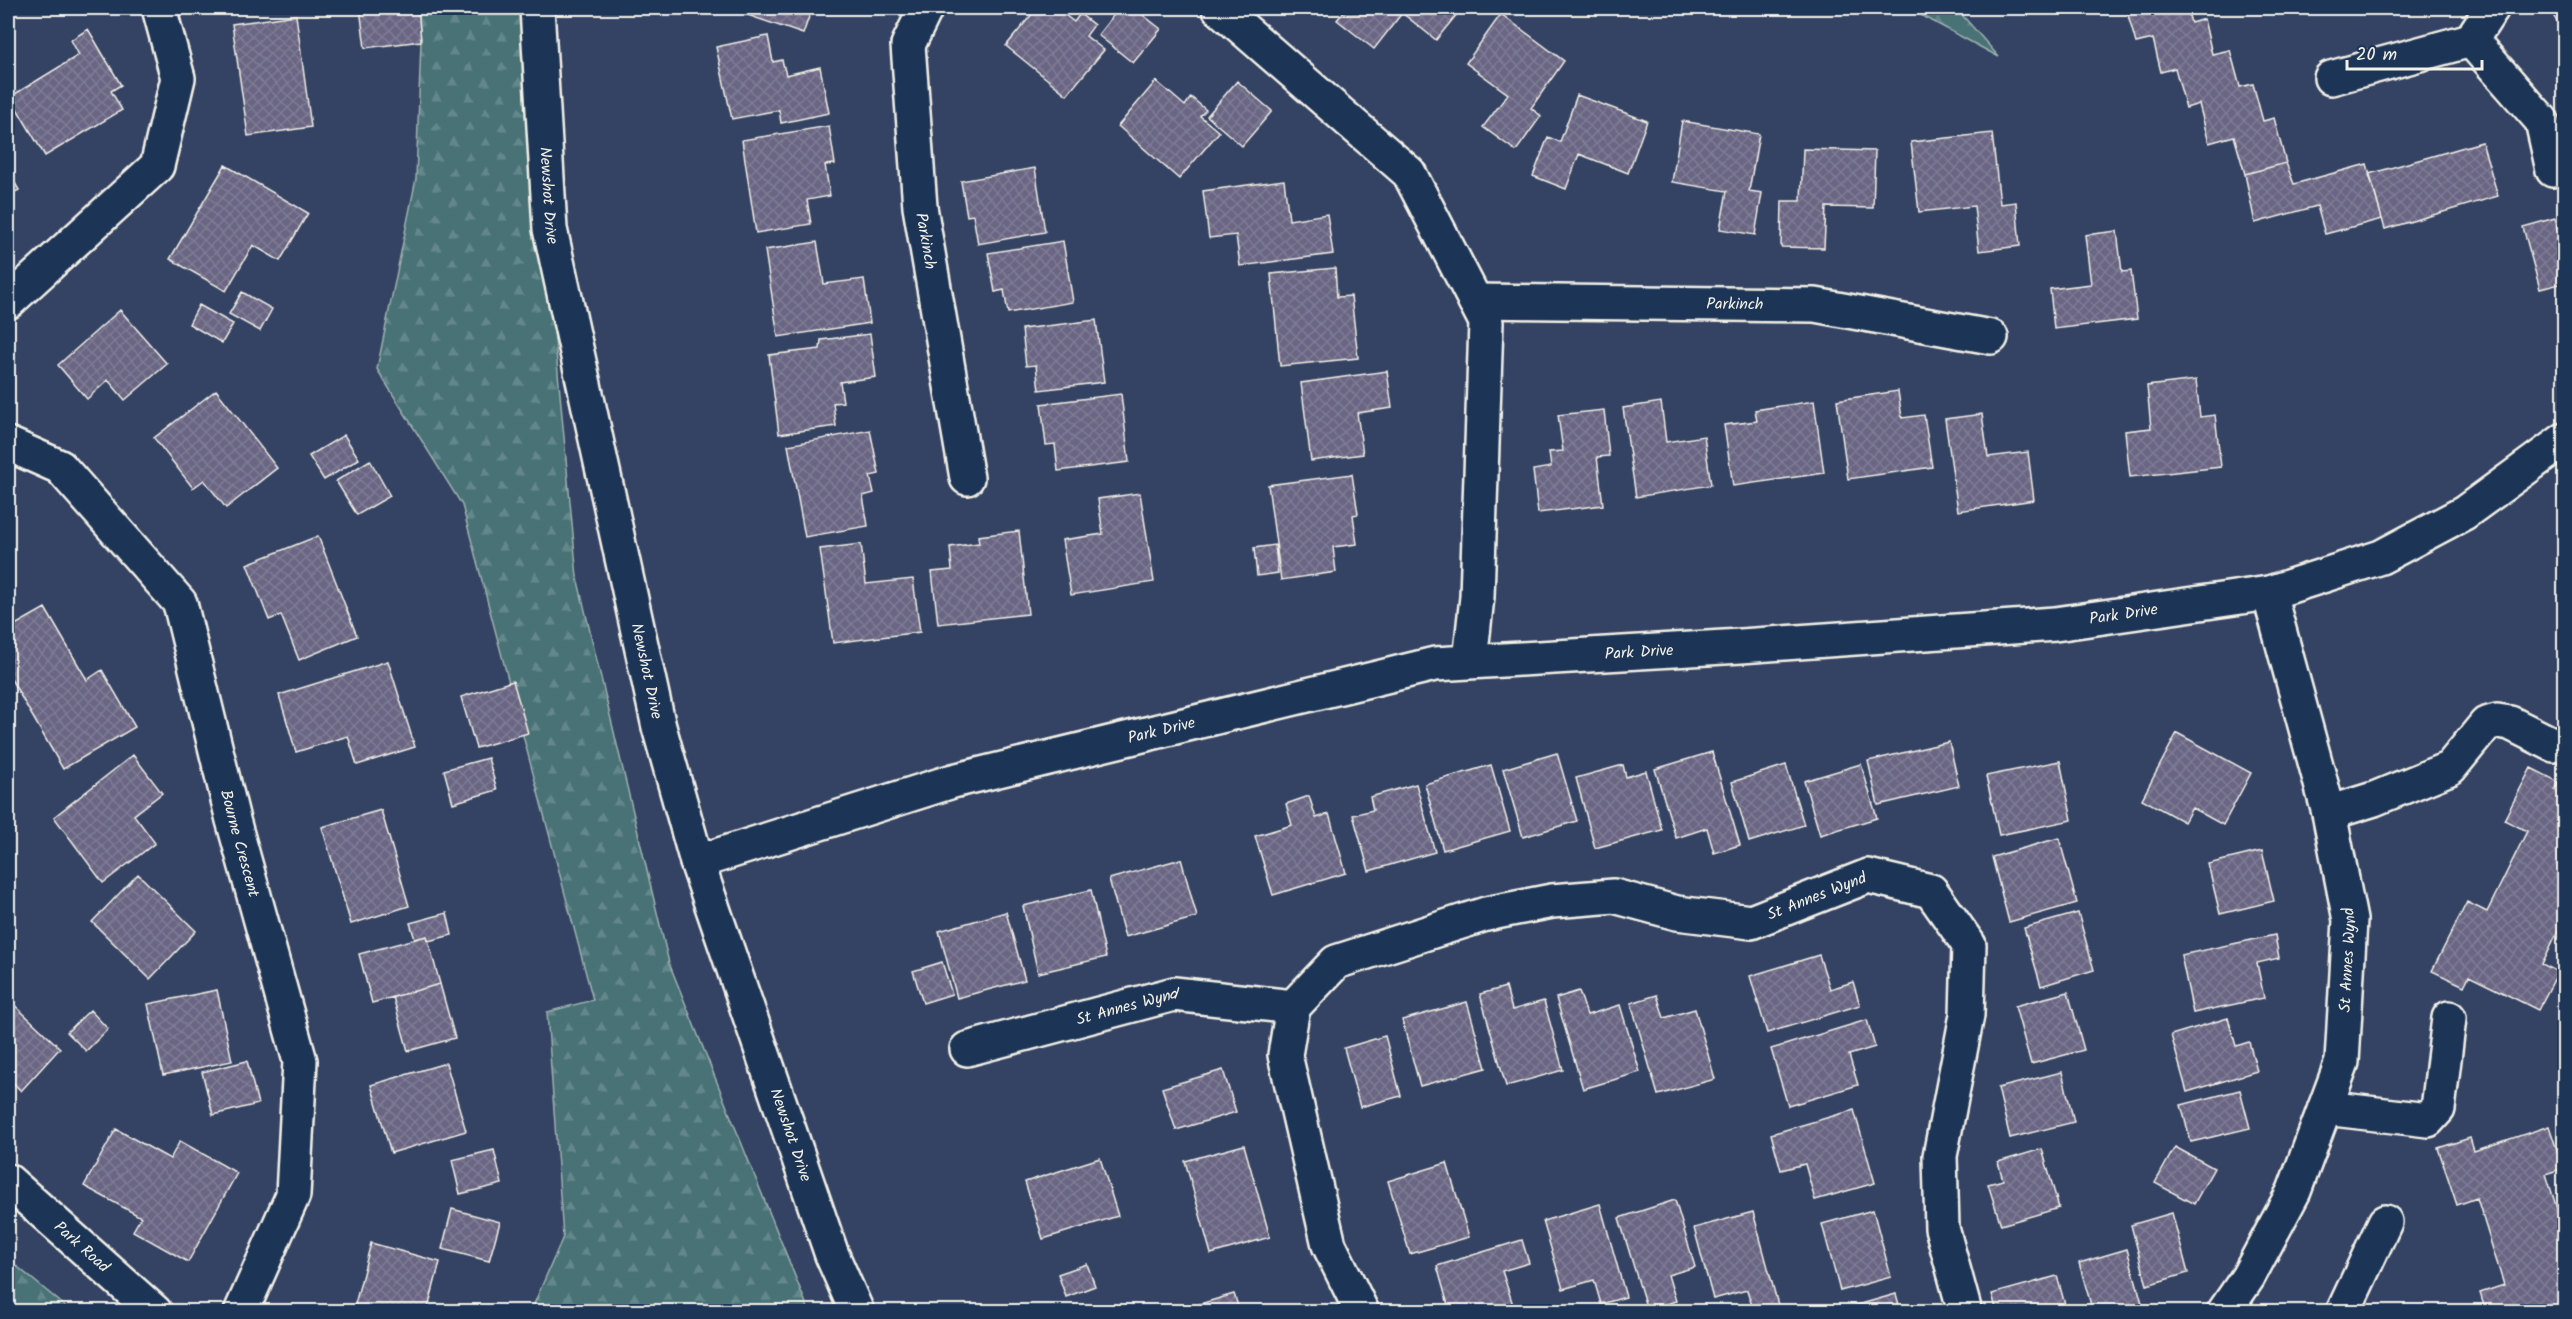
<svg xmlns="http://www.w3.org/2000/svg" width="2572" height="1319" font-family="Kalam,sans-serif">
	<defs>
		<pattern id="forest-firs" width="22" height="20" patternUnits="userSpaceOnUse" patternTransform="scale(1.5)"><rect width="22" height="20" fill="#497276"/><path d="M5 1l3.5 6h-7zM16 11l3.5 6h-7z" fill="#64878a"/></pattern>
		<pattern id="building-cross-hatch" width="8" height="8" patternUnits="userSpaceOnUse" patternTransform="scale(1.5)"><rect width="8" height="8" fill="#696583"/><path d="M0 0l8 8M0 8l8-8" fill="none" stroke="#7f7c95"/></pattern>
	</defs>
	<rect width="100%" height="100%" fill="#344364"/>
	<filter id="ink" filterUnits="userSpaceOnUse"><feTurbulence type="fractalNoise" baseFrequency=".0167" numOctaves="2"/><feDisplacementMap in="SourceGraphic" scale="12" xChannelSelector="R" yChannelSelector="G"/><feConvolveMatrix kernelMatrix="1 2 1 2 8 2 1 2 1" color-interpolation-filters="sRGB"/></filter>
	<g filter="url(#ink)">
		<path fill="url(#forest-firs)" stroke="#9eb2af" stroke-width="1.5" d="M418,8h106l53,569 92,386 140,348h-278l32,-74 -16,-225 46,-12 -131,-495 -85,-136 39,-190 5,-138z
			M1908,8h48l43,49z
			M8,1259l63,52h-63z"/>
		<path fill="url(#building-cross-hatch)" stroke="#f4f1e8" stroke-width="1.5" d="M360,8h58l3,33 -56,7z
			M727,8h85l-9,26z
			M1037,8h19l18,14 6,-8 14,11 -8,11 18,14 -37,45 -61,-49z
			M1119,8h15l27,21 -28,34 -35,-28z
			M1347,8h115l-26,32 -34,-27 -28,36 -37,-29z
			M2126,8h61l4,15 13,-4 8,35 18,-4 10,37 13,-3 10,37 11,-3 12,45 -41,11 -11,-38 -25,7 -10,-39 -13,4 -11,-40 -14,4 -8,-33 -17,4z
			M2549,8h15v26z
			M1501,14l63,47 -33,47 10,8 -25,35 -33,-24 25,-33 -42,-31z
			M296,15l15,112 -63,9 -16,-112z
			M88,29l33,56 -10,6 11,19 -77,46 -35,-59 69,-42 -8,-15z
			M768,36l5,26 9,-2 4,15 34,-8 9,46 -48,10 -2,-13 -47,9 -16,-72z
			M1156,81l29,25 6,-9 15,13 -6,6 19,16 -40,47 -61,-53z
			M1237,81l35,30 -30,35 -35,-30z
			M1577,95l70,26 -19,52 -49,-19 -13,35 -33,-13 15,-39 12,5z
			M1682,121l77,13 -10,57 13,2 -7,42 -35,-6 7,-38 -55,-9z
			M829,126l6,38 -10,1 5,31 -23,4 4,24 -55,9 -14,-93z
			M1992,133l8,71 16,-2 4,44 -41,5 -5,-45 -55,6 -8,-70z
			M2482,142l16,54 -113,33 -16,-55z
			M1803,149l72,2 -2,57 -47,-1 -2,41 -43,-1 1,-46h19z
			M2286,163l8,21 73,-20 15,55 -57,15 -8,-28 -62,17 -10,-49z
			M225,165l83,48 -28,48 -27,-16 -27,46 -56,-32z
			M1035,168l10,64 -67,12 -5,-29 -6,1 -6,-35z
			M8,171l11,19 -11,6z
			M1284,180l5,40 38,-6 6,40 -93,12 -4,-31 -27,3 -6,-47z
			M2555,218l5,21 4,-1v45l-24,6 -17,-62z
			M2117,231l5,41 9,-1 6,48 -83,10 -4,-40 41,-5 -6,-49z
			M1063,241l10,61 -65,11 -4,-23 -9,2 -7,-39z
			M817,242l7,42 40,-5 6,44 -92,14 -13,-87z
			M1335,268l2,29 14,-1 7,62 -78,8 -9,-92z
			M242,292l30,17 -12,22 -31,-17z
			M199,305l34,19 -11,19 -33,-19z
			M120,310l47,54 -42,36 -17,-20 -21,19 -29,-34z
			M1096,320l8,62 -65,8 -3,-25 -10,1 -4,-37z
			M870,334l6,43 -36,5 3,20 -10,1 3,23 -57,8 -10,-79 51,-6 1,-9z
			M1387,371l5,37 -35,5 6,41 -52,7 -10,-78z
			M2196,380l4,37 15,-2 6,52 -91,10 -5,-46 26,-3 -4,-42z
			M216,390l61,78 -51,40 -22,-28 -11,8 -39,-50z
			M1898,391l4,27 22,-3 8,52 -84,12 -11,-79z
			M1121,394l8,68 -71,9 -3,-27 -9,1 -5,-41z
			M1814,401l10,72 -91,13 -9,-61 33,-4 -2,-11z
			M1661,402l5,40 38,-6 7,49 -75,12 -13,-89z
			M1604,410l5,46 -12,1 6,48 -65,8 -5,-43 18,-3 -2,-15 14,-1 -5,-36z
			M1982,414l6,43 40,-5 6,48 -76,11 -13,-92z
			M870,430l9,44 -9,2 4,17 -11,3 5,30 -63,11 -17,-92z
			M344,435l15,24 -35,21 -15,-24z
			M370,460l20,36 -33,19 -21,-34z
			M1352,474l6,40 -5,1 4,29 -24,3 3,25 -55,8 -13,-95z
			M1140,493l14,89 -83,13 -9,-55 41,-6 -5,-35z
			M1019,531l9,83 -90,10 -6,-52 20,-2 -2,-23 29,-4 -1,-7z
			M318,536l39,100 -58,24 -18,-45 -12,5 -22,-56z
			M861,544l5,40 47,-5 7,53 -87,11 -13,-94z
			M1275,545l3,28 -21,3 -3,-28z
			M45,608l42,72 15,-10 33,57 -72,42 -55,-95v-45z
			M388,661l27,86 -58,18 -9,-29 -52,16 -17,-57z
			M513,681l15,52 -52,15 -15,-51z
			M2177,733l74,40 -28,52 -31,-17 -8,14 -42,-23z
			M1949,742l10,44 -81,19 -10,-44z
			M1712,752l28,93 -26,8 -7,-25 -31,10 -21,-69z
			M1557,753l20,68 -54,16 -20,-68z
			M133,755l29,38 -28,22 21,28 -52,40 -49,-66z
			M488,758l9,32 -44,13 -9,-33z
			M2060,761l12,59 -73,15 -13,-59z
			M1861,764l16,54 -57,17 -16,-54z
			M1491,765l19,66 -67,19 -18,-66z
			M1623,765l3,12 20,-6 16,59 -67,18 -19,-70z
			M1786,765l18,60 -55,17 -17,-60z
			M2531,768l28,14 -4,8 9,5v123l-22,46 16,8 -20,38 -69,-34 -5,10 -32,-15 35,-69 20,10 40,-81 -23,-11z
			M1416,784l19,68 -66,19 -16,-56 20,-5 -3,-13z
			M1309,796l7,22 13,-4 17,59 -73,22 -18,-59 37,-11 -6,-21z
			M381,810l28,96 -58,18 -29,-97z
			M2059,838l18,65 -68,19 -17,-65z
			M2262,851l12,50 -54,13 -12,-50z
			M1181,859l16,58 -72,20 -16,-58z
			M138,874l58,57 -46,48 -58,-57z
			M1091,890l15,67 -68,16 -15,-67z
			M1006,912l19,68 -68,18 -18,-67z
			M447,913l5,22 -24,6 -1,-5 -12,3 -5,-16z
			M2078,913l16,57 -53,16 -17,-58z
			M2275,935l4,23 -22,5 7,35 -71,15 -12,-58z
			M427,936l13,48 -68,19 -13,-49z
			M1819,955l11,34 23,-7 7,23 -93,28 -17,-57z
			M942,962l10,32 -29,9 -10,-32z
			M440,984l15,54 -47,13 -15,-54z
			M1506,987l6,23 32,-9 19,69 -57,16 -26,-92z
			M217,990l15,71 -69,14 -15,-71z
			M1579,991l8,24 33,-10 20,67 -57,17 -27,-91z
			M2068,992l16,58 -53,14 -16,-58z
			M1657,995l7,23 31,-9 20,70 -57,16 -27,-92z
			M8,999l52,49 -39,43 -13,-13z
			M1467,1002l19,66 -66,18 -18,-66z
			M90,1010l18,19 -22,22 -19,-19z
			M2228,1018l8,28 13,-4 8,29 -70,21 -16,-57z
			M1867,1020l8,27 -26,8 9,30 -70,21 -17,-57z
			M1385,1036l16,60 -41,11 -16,-59z
			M247,1061l11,43 -45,11 -11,-43z
			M446,1063l20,68 -75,22 -20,-68z
			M1223,1070l13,42 -60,18 -14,-42z
			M2062,1072l12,50 -64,16 -12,-50z
			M2240,1090l10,38 -59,14 -10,-37z
			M1854,1110l21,73 -60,17 -10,-36 -24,6 -10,-36z
			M2549,1126l14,42 -17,6 18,57v81h-78l-6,-19 24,-8 -27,-87 -20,7 -19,-57 32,-10 4,13z
			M116,1129l54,30 10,-18 57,32 -49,89 -55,-31 8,-14 -57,-31z
			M1244,1145l26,92 -59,17 -26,-93z
			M2175,1147l39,21 -20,36 -39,-21z
			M2042,1149l17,59 -58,17 -13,-41 15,-4 -5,-18z
			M494,1150l8,34 -42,10 -8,-34z
			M1100,1158l18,58 -75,23 -18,-57z
			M1447,1163l22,74 -59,17 -22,-73z
			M1675,1200l20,67 -27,8 8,26 -29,9 -28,-92z
			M1600,1204l26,93 -25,7 -7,-24 -31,9 -20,-68z
			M452,1209l48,13 -11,39 -47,-12z
			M1873,1210l18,67 -51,14 -18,-67z
			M1753,1212l25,93 -24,7 -7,-22 -34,9 -19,-71z
			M2172,1213l16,60 -41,12 -16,-60z
			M1522,1240l7,23 -27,8 11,34 -22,7h-41l-13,-46z
			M371,1243l69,19 -13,50h-74z
			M2127,1249l15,54 -29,9h-20l-14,-49z
			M1087,1264l8,22 -29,11 -8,-23z
			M2057,1276l10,36h-70l-5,-18z
			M1234,1294l6,18h-67z
			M1896,1294l5,18h-45l-2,-6z"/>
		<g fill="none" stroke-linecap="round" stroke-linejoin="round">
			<g stroke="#f4f1e8" stroke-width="38">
				<g id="minor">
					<path id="s1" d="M537,8l13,221 109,498 38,135 135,393 25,57"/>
					<path id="s2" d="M926,8l-18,37 12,162 47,271"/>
					<path d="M1219,8l190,165 77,149 -9,275 -7,64"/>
					<path d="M2492,8l-21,32 71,81 11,49"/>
					<path d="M2331,78l140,-38"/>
					<path id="s3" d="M1475,301l340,4 176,32"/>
					<path d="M8,302l149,-136 21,-88 -19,-70"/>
					<path id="s4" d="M8,444l52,23 120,136 53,217 67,241 -7,134 -52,117"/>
					<path d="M2329,813l45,-14 76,-31 36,-44 11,-3 13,2 44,22"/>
					<path id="s5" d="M697,862l256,-81 482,-117 306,-18 314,-22 214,-31 112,-36 83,-44 100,-73"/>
					<path id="s6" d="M967,1049l207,-55 119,13"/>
					<path d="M2325,1108l103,12 10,-11 11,-91"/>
					<path id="s7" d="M8,1181l147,131"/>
					<path id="s8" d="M1362,1312l-33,-67 -44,-190 8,-48 43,-45 150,-48 66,-13 62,-5 63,17 74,9 117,-46 63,15 38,54 -2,70 -27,141 2,72 23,84"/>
					<path id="s9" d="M2224,1312l24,-35 46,-86 48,-129 8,-142 -21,-107 -60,-220"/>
					<path d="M2343,1312l42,-90"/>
				</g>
			</g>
			<use href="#minor" stroke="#1d3557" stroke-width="33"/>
		</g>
	</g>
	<g text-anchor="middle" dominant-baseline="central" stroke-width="4.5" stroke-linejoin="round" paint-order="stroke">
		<g font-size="16" fill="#f4f1e8" stroke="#1d3557">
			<text stroke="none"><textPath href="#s1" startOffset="188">Newshot Drive</textPath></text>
			<text stroke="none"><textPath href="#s2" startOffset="238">Parkinch</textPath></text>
			<text stroke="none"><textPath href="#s3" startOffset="260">Parkinch</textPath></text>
			<text stroke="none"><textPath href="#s5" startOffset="1455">Park Drive</textPath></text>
			<text stroke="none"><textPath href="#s5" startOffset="969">Park Drive</textPath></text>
			<text stroke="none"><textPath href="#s1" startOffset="674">Newshot Drive</textPath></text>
			<text stroke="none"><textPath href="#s5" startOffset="483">Park Drive</textPath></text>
			<text stroke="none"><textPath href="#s4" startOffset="486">Bourne Crescent</textPath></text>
			<text stroke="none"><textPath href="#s8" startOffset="878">St Annes Wynd</textPath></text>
			<text stroke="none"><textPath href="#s9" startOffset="380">St Annes Wynd</textPath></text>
			<text stroke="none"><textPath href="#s6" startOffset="166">St Annes Wynd</textPath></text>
			<text stroke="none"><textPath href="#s1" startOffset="1160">Newshot Drive</textPath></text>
			<text stroke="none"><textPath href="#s7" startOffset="99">Park Road</textPath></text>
		</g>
	</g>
	<rect width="2572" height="1319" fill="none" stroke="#1d3557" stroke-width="30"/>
	<rect x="15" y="15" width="2542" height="1289" fill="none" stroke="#f4f1e8" stroke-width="2" filter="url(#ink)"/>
	<path d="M2347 60v9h135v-9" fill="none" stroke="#f4f1e8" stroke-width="3"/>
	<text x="2356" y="60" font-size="18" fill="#f4f1e8" stroke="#1d3557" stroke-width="4.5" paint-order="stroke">20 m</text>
</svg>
